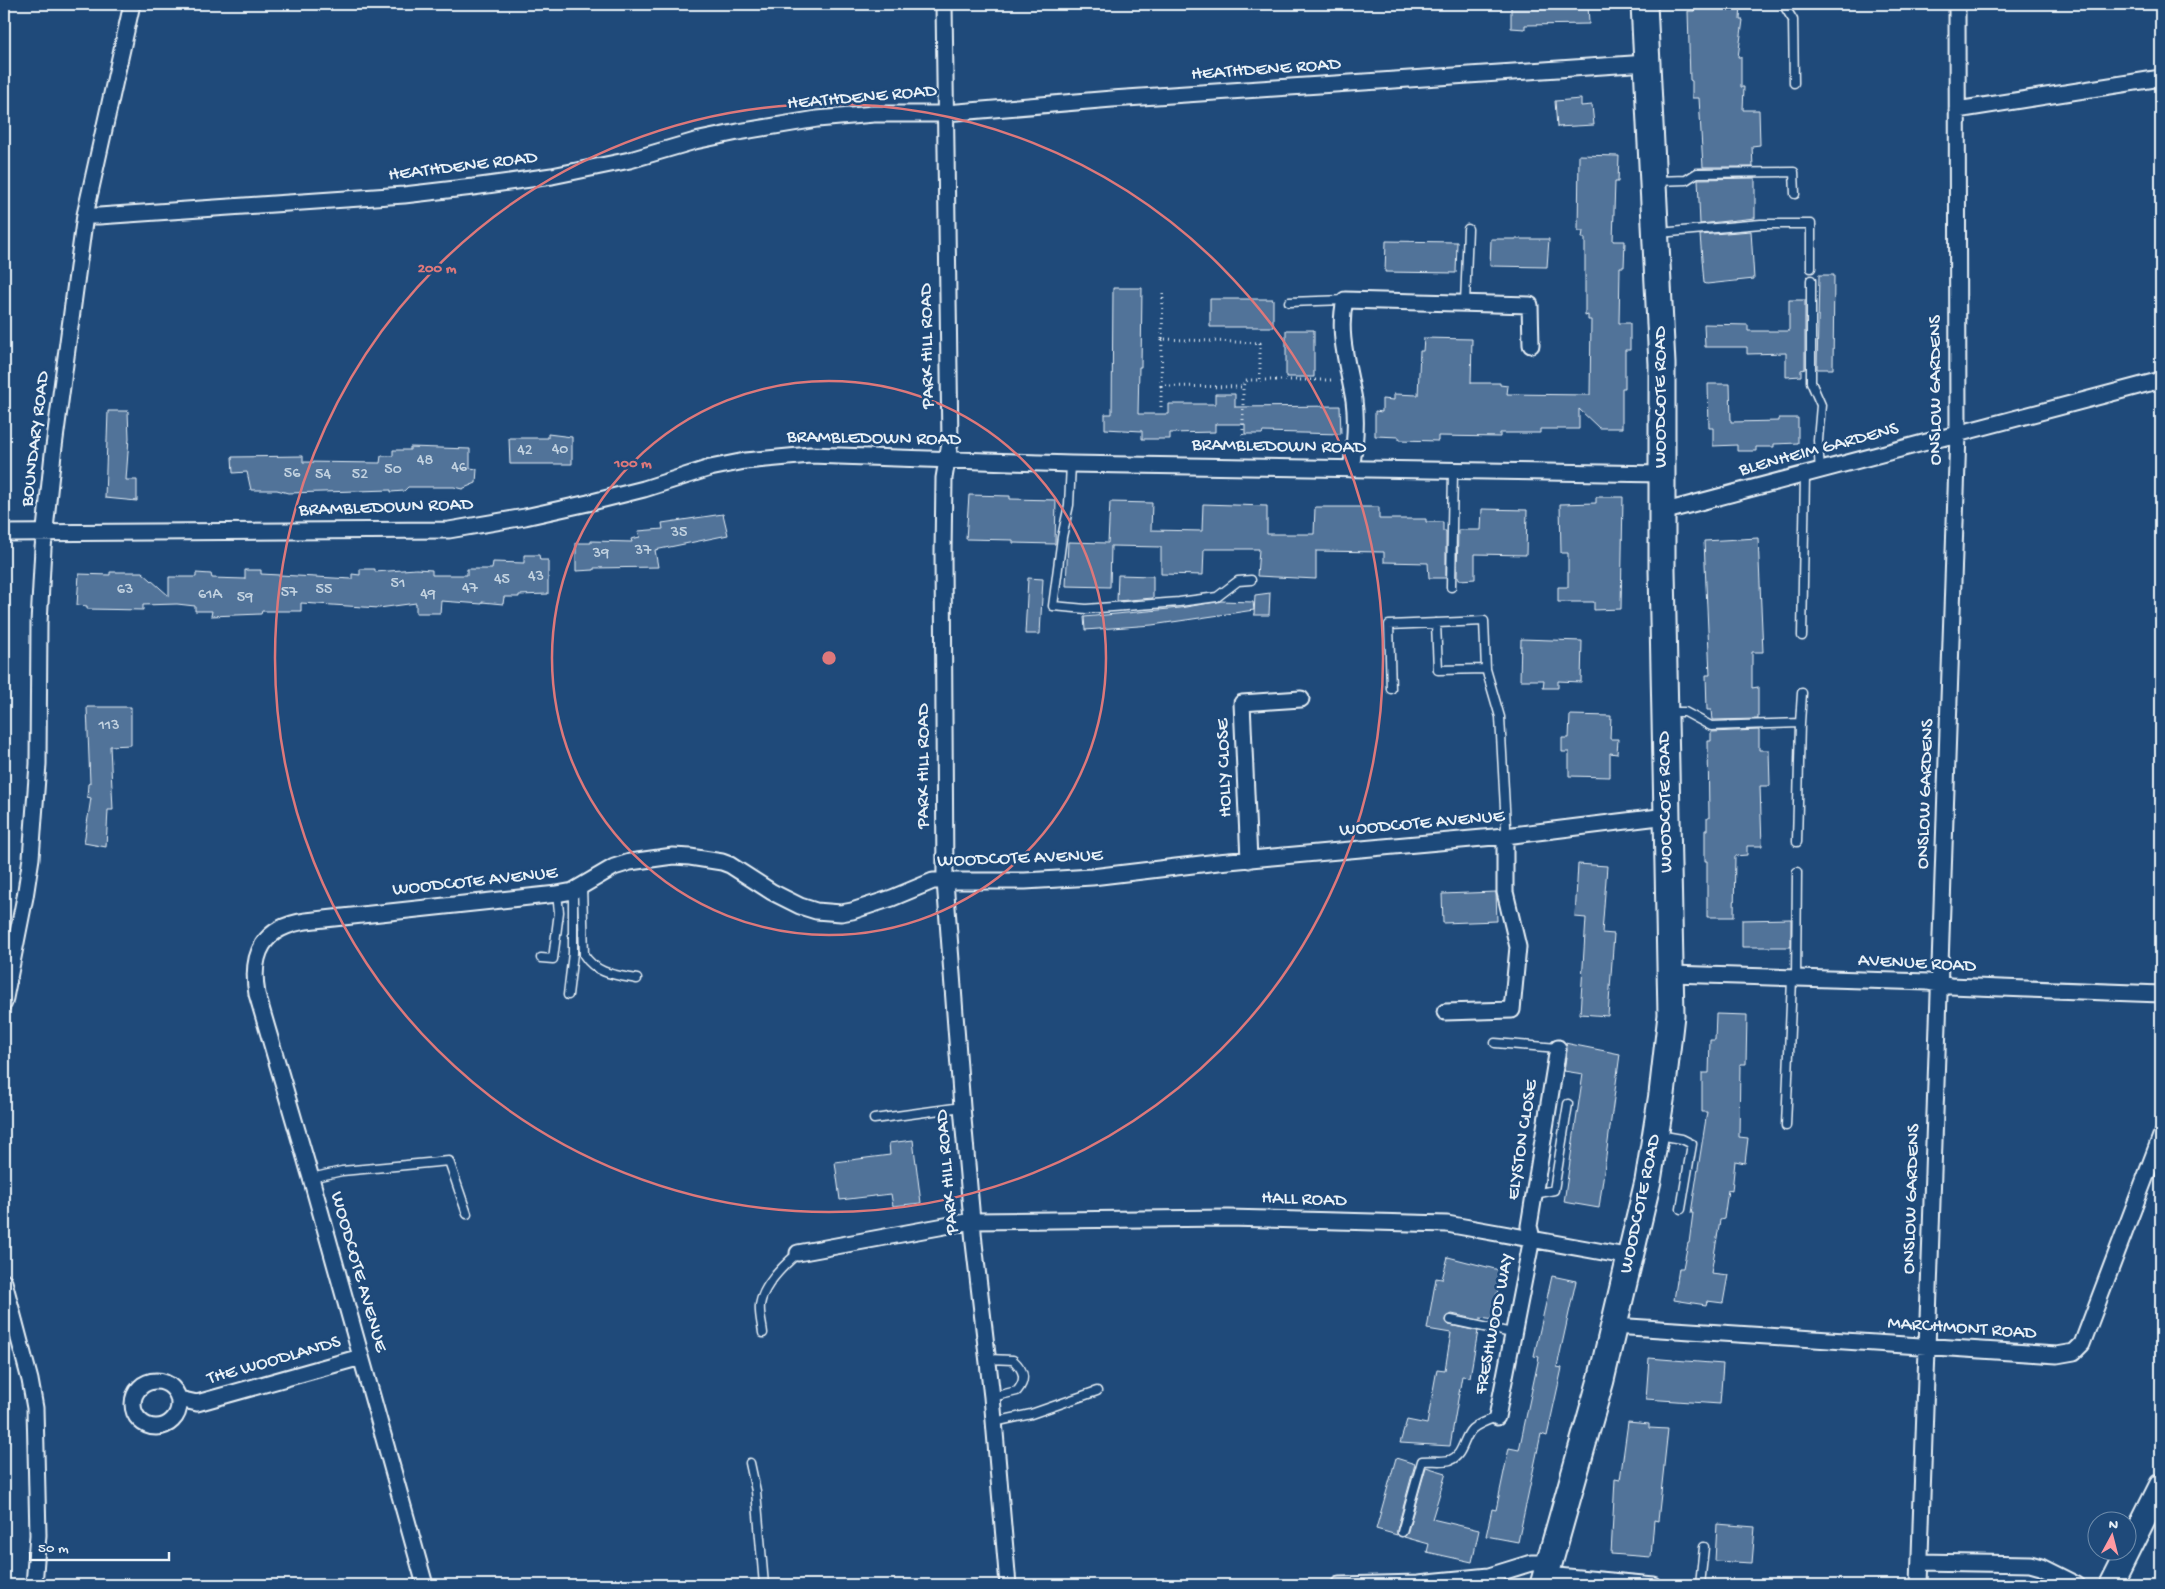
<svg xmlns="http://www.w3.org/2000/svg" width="2165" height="1589" font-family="'Gochi Hand',sans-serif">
	<rect width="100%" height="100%" fill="#1f4a7a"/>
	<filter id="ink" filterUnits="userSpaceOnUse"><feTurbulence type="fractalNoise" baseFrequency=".02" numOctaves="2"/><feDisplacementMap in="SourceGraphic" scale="10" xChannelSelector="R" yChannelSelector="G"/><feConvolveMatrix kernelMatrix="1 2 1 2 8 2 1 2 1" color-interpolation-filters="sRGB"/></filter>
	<g filter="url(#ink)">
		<path fill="#517399" stroke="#e8f1f8" d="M1511,4h77l1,20 -64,1v4l-14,-1z
			M1695,4h46l-1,16h3l-5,37h3v30h3l-1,23h16l1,35 -8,1 1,21h-50l-4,-69h-7v-17l-2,-1 -2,-69h6z
			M1581,99v7l11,-1 2,20 -37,2 -2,-26z
			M1579,155l40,1 -1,26h-3l-2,59h12l-1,26h-4l-1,56h11v27h-5v38h-3v40h-23l-20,-19v20h-39v4h-40v4l-62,-1v5l-39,-1v-3l-24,-1v-25l7,1v-13l12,1v-6l24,1 2,-44h3l1,-13 48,1 -1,44h29v2l8,1 -1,8 83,1 1,-75h-3v-5l-3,1v-78h-3l1,-7h-5z
			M1755,178v40l-55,6 -2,-45z
			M1751,231l3,48 -47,5 -3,-1 -4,-48z
			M1491,239h58l-2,28 -57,-1z
			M1386,241l71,1 -1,31 -71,-1z
			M1819,275h15l-1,94h-16z
			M1113,288h29l-1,79h-2l-1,47h31v-10h46v-10h20v13l105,-1 1,28 -78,-2 -1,2h-17v-10h-30v8l-45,1v6h-28v-8l-37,-2v-15h7z
			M1210,299h63v28h-63z
			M1789,300h16v69l-4,1v6l-15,1v-24l-39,1v-7h-42l-1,-23 44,1v6h41z
			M1286,330h28v47h-28z
			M1708,384h22l1,38 48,-1v-3h19v25l-24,1v3h-18v4h-19v-6l-24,1v-18h-4z
			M108,411h20l1,27 -3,42h11v21l-32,-3z
			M548,434l24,3v27h-62l-1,-26h39z
			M410,447l60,2v19l7,1 -1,14 -14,6 -8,-2h-46l-4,4 -13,1v-2l-103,3 -11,-3h-26l-4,-18 -14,1 -1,-16 71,-1v6l77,1 1,-7h12v-6h17z
			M969,495l41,1v3l46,1 -1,44 -42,-1v-3l-47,-1z
			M1596,497h27l-2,112 -27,1v-8h-36v-15h10v-34h-7l-1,-49 36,-1z
			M1110,502l42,1 -1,27 51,1 1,-27 64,2v28h47l1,-27h64v12h47v3h17v9h3v47h-17l-1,-15 -44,-1v-10l-68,-1v28l-59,-3 2,-27h-55l-1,26 -42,-1v-27l-50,-1 -1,41 -44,-1 2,-44 40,1z
			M1482,509l45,1 -1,45 -51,-1v25l-16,1v-2h-2l1,-48h23z
			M723,514l5,21 -73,15 3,17 -64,1v2l-18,1v-28h15v-2l41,1 -1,-3 9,-2 -2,-6 25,-2 -1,-6z
			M1758,538l5,114h-11v36l6,-1v32l-46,1 -1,-10h-4l-1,-35h4l-6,-134z
			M524,555h15l1,5h8v34l-29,1v2h-15l-1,7 -21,-2v2l-41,-3 -1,12h-24v-10l-37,5 -78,-5v8h-39l-1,3 -50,2 1,-5h-17v-5l-18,-2 -34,1v5l-56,-1v-3l-10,-1 2,-31 31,1v-3h32l27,24v-19h27v-4l15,1 1,4 33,1v-9h16v4l91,5v-5l8,1v-6h15v3l41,-3 16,1v5h35v-6h25l1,-7 31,1z
			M1118,575l35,1v22l-36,3z
			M1028,578l15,1 -3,55h-15z
			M1270,593l-1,22h-15l1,-20z
			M1221,601l32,1 1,8 -102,15 -67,5 -1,-13 96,-9z
			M1521,639l61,2 -1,41 -23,-1v7h-15l1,-8h-24z
			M87,707h44v38l-21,1 3,64h-5l-2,37 -22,-4 7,-45 -4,-1 1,-13 2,-1z
			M1570,715l41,1 -1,23h8l-1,15 -7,-1v24l-41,-1v-24h-7v-14h7z
			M1759,730v20h10l1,36h-10l2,60h-15v9l-12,1 -1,61h-27v-56h-2v-31h2v-12h2l-1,-77h3v-9z
			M1578,864l29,2 -5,67 12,1 -6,82 -28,-2 6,-96 -11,-1z
			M1496,892l1,29 -54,2 -1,-29z
			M1791,919v28h-49v-27z
			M1716,1014l31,1 -1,49h-6l-1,73 9,1 -3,25 -10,-2 -3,30 -4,-1 -4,29 -4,1 -9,53 17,2 -5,28 -16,-2 -1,4 -32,-5 5,-32h4l5,-25h1l4,-30h-2l16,-101h-5v-39h7l1,-33h5z
			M1565,1043l55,11 -21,154 -35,-6 19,-128 -19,-3 3,-21z
			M913,1140l8,63 -28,3 -2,-12 -51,6 -5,-38 55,-7 -1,-12z
			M1448,1257l55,14 -9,34h4l-3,15 -15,-2v2l-28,-6 -5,3 -1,4 3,4 29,6 -8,46 -8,-1 -12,70 -50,-3 7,-23 20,4 10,-55 8,1 6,-37 -24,-4 9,-51 6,1z
			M1552,1276l24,5 -19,86 5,1 -15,68 -6,-2 -23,108 -32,-6 6,-27 4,1 13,-62 10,2 20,-93 -5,-1z
			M1649,1358l74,6 -3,40 -74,-5z
			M1628,1422l21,2v4l19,1 -10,92 -4,-1 -3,37 -40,-3 4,-75 5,1z
			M1396,1458l19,6 -18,66v5l-21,-6z
			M1426,1467l20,6 -14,46 47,11 -7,32 -45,-10 2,-8 -25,-7 3,-3z
			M1717,1524l38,3 -3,36 -37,-2z"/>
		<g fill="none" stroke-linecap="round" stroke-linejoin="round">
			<g stroke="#e8f1f8" stroke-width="11">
				<path id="lane" d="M1783,4l10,16 1,63
					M1656,181l30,-1 11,-7 97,-1 1,22
					M1659,233l102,-9h50v44
					M1811,280v102l10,23 -3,35 2,32
					M1289,302l56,-2
					M1465,303l3,-74
					M1071,464l-2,41 -7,32 -9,69 33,3 93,-7 38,-5 21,-16 13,-1
					M1451,587l2,-116
					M1436,623l2,47 48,-1
					M1802,636l3,-160
					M1391,689l-2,-64 95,-4 2,48 14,48 6,109 -1,10
					M1669,712h16l26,14 89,-3 -3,119
					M1800,723l2,-30
					M582,886l2,69c12,19 32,20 53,24
					M541,958l12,1 6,-47 -2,-18
					M1796,979l1,-107
					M568,995l5,-42v-62
					M1495,1043l63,5
					M874,1119l88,-12
					M1786,1126l6,-147
					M1659,1135l23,4 10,5 -11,65
					M311,1178l31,-7 107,-10 18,53
					M1535,1194l19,-4 14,-86
					M1451,1320l61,13
					M763,1333c-1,-9 -4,-19 -3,-28 3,-20 24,-40 38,-52
					M988,1359l25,1c11,10 14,19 4,31l-25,6
					M994,1422l37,-8 66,-23
					M750,1463l6,28 8,94
					M1402,1532l20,-71c9,-1 20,1 28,-1 13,-4 13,-22 22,-31 7,-6 16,-9 25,-12
					M1700,1585l4,-38"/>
			</g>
			<g stroke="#e8f1f8" stroke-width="19">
				<path id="street" d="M944,4l6,439 -6,35 -1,76 2,327 17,226 12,136 18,154 16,188
					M1957,110l204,-32
					M85,215l14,1 305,-21 69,-8 79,-11 78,-16 65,-19 43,-9 79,-13 57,-5h60l178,-15 535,-36
					M1351,469c4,-23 6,-46 3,-69 -6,-35 -17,-66 -9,-100l185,5 1,40
					M1662,512l499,-132
					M4,533l445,-3 76,-13 63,-14 56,-14 66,-21 35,-7 65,-6 261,9 590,10
					M1249,860l-7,-157 59,-4
					M1671,974l257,8 22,4 211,8
					M4,1003l21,-106 6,-39 7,-94 1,-141 4,-75 10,-94 32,-239 47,-211
					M1445,1012l67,-2 6,-63 -13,-55v-56
					M798,1253l174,-32 256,-3 219,6 184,33
					M4,1282l26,98 5,28 3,127 -4,50
					M1614,1326l443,29 17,-3 8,-8 79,-208
					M133 1404a23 23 0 1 1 46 0a23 23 0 1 1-46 0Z
					M179,1399l18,4 164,-46
					M1497,1417l35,-179 -3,-12 29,-178
					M1920,1562l110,2 11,3 36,18
					M425,1585l-114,-407 -54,-184c-7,-40 6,-67 49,-73l251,-27 16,-3 41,-24 16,-5 43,-6 17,1 32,5 8,3 42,27 28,14 16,5 25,2 11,-2 40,-13 41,-17h92l67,-4 126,-15 287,-26 162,-20
					M1339,1585l79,-2 71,-7 42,-13h7l8,11 11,2 97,9
					M1919,1585l39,-1151 -1,-430"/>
			</g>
			<g stroke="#e8f1f8" stroke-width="26">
				<path id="secondary" d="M2111,1585l50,-100"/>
			</g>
			<g stroke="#e8f1f8" stroke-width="29">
				<path id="primary" d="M1543,1585l58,-205 47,-199 14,-87 9,-79 -9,-445v-206l-18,-360"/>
			</g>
			<path stroke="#e8f1f8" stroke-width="3" stroke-dasharray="1 4" stroke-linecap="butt" d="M1162,339l1,-46
				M1260,380h74
				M1161,386v24
				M1243,450v-63l-82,-1 1,-47 98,4v37h-12l-4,3 -1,4"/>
			<use href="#lane" stroke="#1f4a7a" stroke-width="8"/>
			<use href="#street" stroke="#1f4a7a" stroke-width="15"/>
			<use href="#secondary" stroke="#1f4a7a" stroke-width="22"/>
			<use href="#primary" stroke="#1f4a7a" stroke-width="25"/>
		</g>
	</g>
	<g fill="none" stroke="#dd787b" stroke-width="2.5">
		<circle cx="829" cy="658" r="277"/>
		<circle cx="829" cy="658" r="554"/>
	</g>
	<g text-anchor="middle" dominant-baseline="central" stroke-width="5" stroke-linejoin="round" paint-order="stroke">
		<g font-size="16" fill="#c2d2e0">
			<text x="560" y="450">40</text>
			<text x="525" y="451">42</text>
			<text x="425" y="461">48</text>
			<text x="459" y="468">46</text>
			<text x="393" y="470">50</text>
			<text x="292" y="474">56</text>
			<text x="323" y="475">54</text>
			<text x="360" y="475">52</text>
			<text x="679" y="533">35</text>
			<text x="643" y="551">37</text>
			<text x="601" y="554">39</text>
			<text x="536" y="577">43</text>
			<text x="502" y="580">45</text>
			<text x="398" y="584">51</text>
			<text x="470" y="589">47</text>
			<text x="125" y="590">63</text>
			<text x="324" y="590">55</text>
			<text x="289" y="593">57</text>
			<text x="210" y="595">61A</text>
			<text x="428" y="595">49</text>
			<text x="245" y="598">59</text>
			<text x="109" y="726">113</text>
		</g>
		<g font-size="19" fill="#e8f1f8" stroke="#1f4a7a">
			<text transform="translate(1266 70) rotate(-4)">HEATHDENE ROAD</text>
			<text transform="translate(862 98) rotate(-5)">HEATHDENE ROAD</text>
			<text transform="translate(463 167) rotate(-7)">HEATHDENE ROAD</text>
			<text transform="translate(928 346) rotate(-91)">PARK HILL ROAD</text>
			<text transform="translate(1936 390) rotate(-90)">ONSLOW GARDENS</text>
			<text transform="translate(1661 397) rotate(-90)">WOODCOTE ROAD</text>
			<text transform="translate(36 439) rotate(-83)">BOUNDARY ROAD</text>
			<text transform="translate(874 439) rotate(1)">BRAMBLEDOWN ROAD</text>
			<text transform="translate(1279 447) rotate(1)">BRAMBLEDOWN ROAD</text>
			<text transform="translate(1819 450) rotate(-15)">BLENHEIM GARDENS</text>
			<text transform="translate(386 508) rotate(-2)">BRAMBLEDOWN ROAD</text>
			<text transform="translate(924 766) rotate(-90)">PARK HILL ROAD</text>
			<text transform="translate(1225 768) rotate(-92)">HOLLY CLOSE</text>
			<text transform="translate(1926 794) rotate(-88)">ONSLOW GARDENS</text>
			<text transform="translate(1666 802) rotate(-91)">WOODCOTE ROAD</text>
			<text transform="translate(1422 824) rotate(-5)">WOODCOTE AVENUE</text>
			<text transform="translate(1020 859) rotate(-2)">WOODCOTE AVENUE</text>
			<text transform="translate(475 882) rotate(-6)">WOODCOTE AVENUE</text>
			<text transform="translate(1917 964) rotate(3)">AVENUE ROAD</text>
			<text transform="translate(1523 1140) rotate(-81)">ELYSTON CLOSE</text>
			<text transform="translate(948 1172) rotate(-95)">PARK HILL ROAD</text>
			<text transform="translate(1912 1199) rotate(-88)">ONSLOW GARDENS</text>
			<text transform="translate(1304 1200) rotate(2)">HALL ROAD</text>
			<text transform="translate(1641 1204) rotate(-78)">WOODCOTE ROAD</text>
			<text transform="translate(358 1272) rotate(74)">WOODCOTE AVENUE</text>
			<text transform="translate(1495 1324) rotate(-79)">FRESHWOOD WAY</text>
			<text transform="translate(1962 1329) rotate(4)">MARCHMONT ROAD</text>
			<text transform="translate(274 1361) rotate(-16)">THE WOODLANDS</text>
		</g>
	</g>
	<circle cx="829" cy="658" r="8" fill="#dd787b" stroke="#1f4a7a" stroke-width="2.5"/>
	<g font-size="15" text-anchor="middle" font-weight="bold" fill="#dd787b" stroke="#1f4a7a" stroke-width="5" stroke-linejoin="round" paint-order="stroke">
		<text x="437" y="272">200 m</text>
		<text x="633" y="467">100 m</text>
	</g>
	<rect width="2165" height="1589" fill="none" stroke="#1f4a7a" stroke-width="20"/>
	<rect x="10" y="10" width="2145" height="1569" fill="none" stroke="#e8f1f8" stroke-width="2" filter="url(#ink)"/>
	<g transform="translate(2112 1536) rotate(7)"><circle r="24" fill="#1f4a7a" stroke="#6f8dac"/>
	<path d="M0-4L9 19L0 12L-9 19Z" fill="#ff9aa2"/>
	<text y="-8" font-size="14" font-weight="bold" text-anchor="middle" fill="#e8f1f8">N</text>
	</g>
	<path d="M30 1552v8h139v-8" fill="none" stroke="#e8f1f8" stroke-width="2.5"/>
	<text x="38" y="1552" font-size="15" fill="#e8f1f8" stroke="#1f4a7a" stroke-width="4" paint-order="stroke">50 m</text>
</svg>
